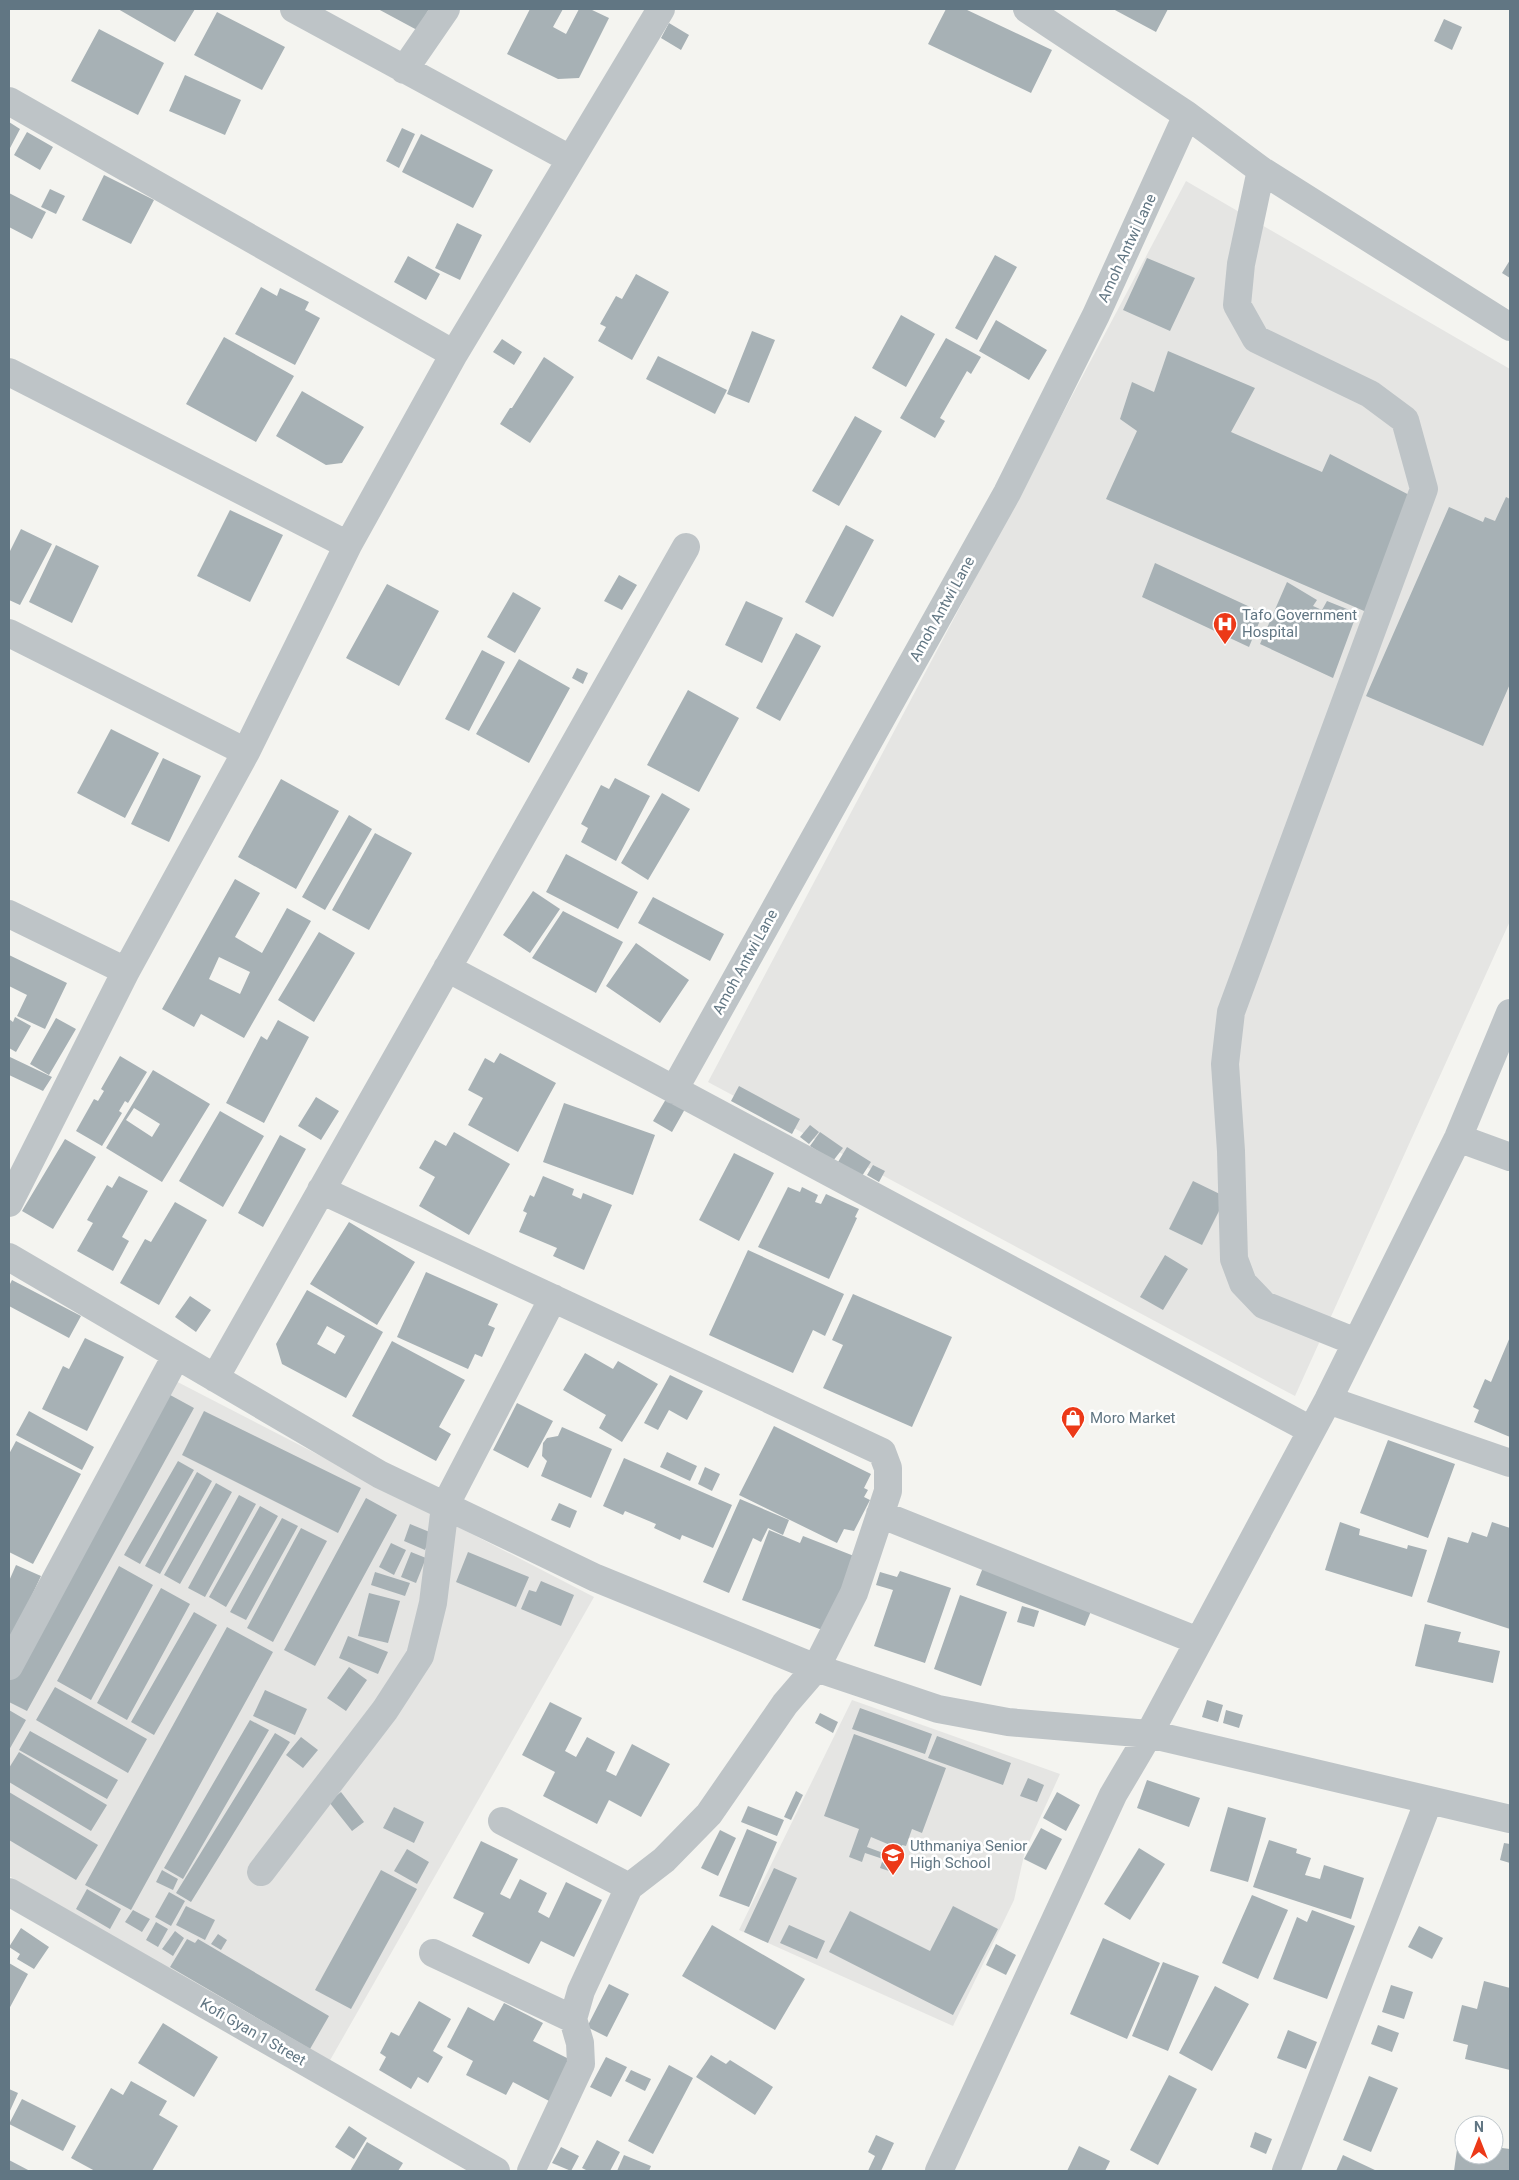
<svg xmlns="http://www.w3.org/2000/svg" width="1519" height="2180" font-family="Roboto,sans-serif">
	<rect width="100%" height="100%" fill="#f4f4f0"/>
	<path fill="#e5e5e3" d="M1186,181l324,188v552l-215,475 -587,-314z
		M164,1375l430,222 -265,465 -320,-186v-225z
		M852,1700l208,74 -35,77 -11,49 -61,126 -214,-96z"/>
	<path fill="#a7b1b5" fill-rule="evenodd" d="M118,9h77l-20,33z
		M378,9h51l-12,21z
		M530,9h33l-10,18 13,7 13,-25h11l19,9 -30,60 -21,1 -51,-25z
		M946,9h19l87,41 -21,43 -103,-49z
		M1113,9h55l-12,23z
		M217,12l68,35 -23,43 -68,-35z
		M1444,19l18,8 -10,23 -18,-9z
		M669,23l20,12 -8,15 -20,-12z
		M99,29l65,34 -26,52 -67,-34z
		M185,75l56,25 -16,35 -56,-24z
		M9,122l11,7 -11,21z
		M402,128l13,6 -16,34 -13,-7z
		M27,132l26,15 -13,23 -26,-15z
		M421,134l72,36 -20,38 -71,-36z
		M104,175l50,25 -23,44 -49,-24z
		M50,189l15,7 -9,18 -15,-7z
		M9,193l37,19 -14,27 -23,-12z
		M457,223l25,12 -22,45 -25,-12z
		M995,255l22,12 -40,73 -22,-12z
		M408,256l32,18 -14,26 -32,-18z
		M1147,258l48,20 -25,53 -47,-21z
		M1510,260v18l-8,-5z
		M636,274l33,18 -37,68 -34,-19 8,-14 -6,-3 16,-28 6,3z
		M261,287l16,9 3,-8 29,14 -4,8 15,8 -25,47 -60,-31z
		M901,315l34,19 -29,53 -34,-19z
		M996,320l51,30 -18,30 -50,-29z
		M752,331l23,9 -26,63 -22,-9z
		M224,337l70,39 -38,66 -70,-38z
		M946,338l35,19 -10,17 -4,-3 -27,47 5,3 -10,17 -35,-20z
		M502,339l20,13 -8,13 -21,-13z
		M1168,351l87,37 -24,44 91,40 8,-18 87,45 -46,115 -265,-115 31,-68 -17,-12 12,-37 22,10z
		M658,356l69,34 -12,24 -69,-35z
		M544,357l30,20 -44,66 -30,-19 10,-16h2z
		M302,391l62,36 -22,36 -16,2 -50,-29z
		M855,416l27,15 -43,75 -27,-15z
		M1506,497l4,2v185l-27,62 -117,-50 83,-189 34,15 2,-5 10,4z
		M230,510l53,25 -33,67 -53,-26z
		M846,525l28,15 -41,77 -28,-15z
		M21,529l31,15 -32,61 -11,-5v-47z
		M56,545l43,21 -27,57 -43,-21z
		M1155,563l108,50 -14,34 -107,-50z
		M619,575l18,10 -15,25 -18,-9z
		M1287,582l30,18 -4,6 9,4 5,-9 30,12 -24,65 -73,-34z
		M387,584l52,27 -40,75 -53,-28z
		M513,592l28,16 -26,45 -28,-16z
		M746,601l37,17 -21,45 -37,-18z
		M796,633l25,13 -41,75 -24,-13z
		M482,650l23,12 -36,69 -24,-12z
		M519,659l51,29 -41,75 -53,-29z
		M577,668l11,5 -5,11 -11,-6z
		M688,690l51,28 -40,74 -52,-27z
		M111,729l48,24 -34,65 -48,-25z
		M163,758l38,18 -32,66 -38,-18z
		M615,778l35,18 -34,65 -35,-19 7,-14 -7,-4 20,-39 8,4z
		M281,779l58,32 -43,78 -58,-32z
		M662,793l28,16 -42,71 -27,-17z
		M349,815l23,14 -47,81 -23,-13z
		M375,833l37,20 -43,77 -37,-20z
		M566,854l72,38 -20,37 -72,-37z
		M235,879l25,14 -25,44 27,16 25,-45 24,13 -67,117 -43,-24 -7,13 -32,-18zM219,957l31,15 -10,22 -31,-15z
		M533,891l27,18 -30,44 -27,-18z
		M653,897l71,37 -14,27 -72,-38z
		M563,911l60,31 -27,51 -64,-35z
		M319,932l36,21 -41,69 -36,-22z
		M636,943l53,37 -29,43 -54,-37z
		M9,955l58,28 -22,46 -28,-13 10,-21 -18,-9z
		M15,1017l16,9 -15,26 -7,-4v-29l4,3z
		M56,1018l20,11 -27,46 -19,-11z
		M278,1020l31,17 -45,86 -38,-20 35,-67 6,4z
		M500,1053l56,30 -38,69 -50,-27 15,-27 -15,-8 17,-32 9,5z
		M120,1056l27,16 -19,31 -3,-2 -6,10 3,2 -20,33 -26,-15 18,-32 4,2 6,-10 -3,-2z
		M10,1057l42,20 -9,14 -34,-16z
		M153,1070l57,34 -48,78 -56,-34zM134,1108l26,16 -8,13 -26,-17z
		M739,1086l61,33 -8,15 -61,-33z
		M316,1097l23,14 -18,29 -23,-14z
		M666,1099l19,10 -13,23 -19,-11z
		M564,1103l91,32 -22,60 -90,-33z
		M220,1111l44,25 -41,71 -44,-26z
		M810,1125l9,7 -10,12 -9,-7z
		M454,1132l56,32 -41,71 -50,-29 16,-29 -16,-9 16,-28 11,6z
		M820,1132l23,16 -10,13 -23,-15z
		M280,1135l26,14 -43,78 -25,-14z
		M65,1139l31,18 -43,72 -31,-18z
		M847,1147l24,15 -9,14 -24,-14z
		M734,1153l40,20 -35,68 -40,-21z
		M873,1165l12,6 -6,11 -12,-7z
		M119,1176l29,15 -26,46 7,4 -16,30 -36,-20 16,-28 -6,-3 20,-35 5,3z
		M543,1176l31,13 -2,6 9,4 2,-6 29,12 -28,65 -31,-14 4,-8 -38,-16 8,-19 -4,-2 7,-16 4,2z
		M1193,1181l33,16 -24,48 -33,-16z
		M788,1187l12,5 2,-5 16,8 -3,7 6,2 5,-10 33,15 -4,8 2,1 -28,61 -71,-32z
		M175,1202l32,18 -48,85 -39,-22 25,-44 6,3z
		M349,1222l66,40 -38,63 -67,-41z
		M748,1250l96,44 -19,42 -12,-6 -20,43 -84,-38z
		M1165,1255l23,14 -25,41 -23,-13z
		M426,1272l72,32 -10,21 7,3 -13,29 -7,-3 -7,15 -71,-32z
		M12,1280l69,36 -12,22 -60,-32v-20z
		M307,1290l76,42 -37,66 -64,-34 -6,-20zM327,1326l18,10 -10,18 -18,-10z
		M853,1294l99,43 -40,90 -89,-39 20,-43 -11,-5z
		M190,1296l21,14 -15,22 -21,-15z
		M1510,1337v100l-36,-15 5,-12 -6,-3 12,-28 6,3z
		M85,1338l39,19 -37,74 -45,-22 21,-43 6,3z
		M392,1341l73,39 -26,47 12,7 -15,27 -84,-45z
		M585,1353l28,16 5,-8 40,23 -36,58 -23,-14 7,-13 -43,-25z
		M670,1375l33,16 -16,29 -18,-10 -11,20 -14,-7z
		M161,1390l33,18 -167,303 -18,-9v-35z
		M517,1403l36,18 -25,47 -35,-18z
		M29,1411l65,36 -12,23 -66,-35z
		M204,1411l157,77 -23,45 -156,-78z
		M774,1426l97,48 -7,14 4,2 -4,7 6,3 -16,31 -10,-2 -7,14 -98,-48z
		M562,1427l50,22 -21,49 -50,-22 6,-15 -5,-5 1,-13 4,-5 11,-2z
		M1388,1440l67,24 -27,74 -68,-25z
		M16,1441l65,33 -48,90 -24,-12v-98z
		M667,1452l30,14 -7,15 -30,-14z
		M624,1458l108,47 -19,43 -31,-13 -2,5 -26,-12 2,-4 -31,-13 -2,4 -20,-9z
		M178,1461l16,9 -54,94 -16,-9z
		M705,1467l15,7 -8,17 -14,-7z
		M197,1472l15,9 -52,93 -15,-8z
		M216,1483l16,9 -52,92 -16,-9z
		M239,1495l17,9 -51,93 -17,-9z
		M366,1498l31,17 -82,151 -31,-16z
		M740,1499l49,21 -6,15 -15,-7 -7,14 -8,-4 -24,55 -26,-11z
		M559,1503l18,8 -7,17 -19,-8z
		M260,1506l18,10 -52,91 -17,-10z
		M282,1518l16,8 -52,94 -16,-8z
		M1340,1522l20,7 -1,6 48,14 1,-4 19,5 -15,47 -87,-27z
		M1492,1522l18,6v101l-83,-27 21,-65 20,6 4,-11 15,5z
		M410,1524l22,9 -7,17 -21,-9z
		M301,1528l26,13 -54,101 -26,-14z
		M769,1530l31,13 3,-7 51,20 -29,75 -83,-31z
		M391,1543l15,7 -12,25 -15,-8z
		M411,1552l15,6 -10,25 -15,-6z
		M468,1552l61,25 -13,30 -60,-25z
		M16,1565l25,11 -32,68v-63z
		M984,1565l109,41 -8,20 -109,-41z
		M119,1566l34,19 -62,115 -34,-19z
		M900,1571l51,17 -26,75 -51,-17 19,-56 -17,-5 4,-13 17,5z
		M375,1572l35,11 -5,13 -34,-11z
		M541,1581l33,14 -13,31 -40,-17 8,-19 7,2z
		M161,1588l29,16 -63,116 -30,-17z
		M369,1593l31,8 -12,42 -30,-7z
		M960,1595l47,17 -26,74 -47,-17z
		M1022,1606l17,5 -5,16 -17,-5z
		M194,1612l23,13 -63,110 -23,-13z
		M1425,1624l36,8 -3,10 42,9 -7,32 -78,-17z
		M227,1627l46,25 -142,258 -46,-25z
		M348,1636l40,16 -10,22 -39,-16z
		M349,1667l18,13 -21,31 -19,-13z
		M55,1687l92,52 -19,34 -92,-53z
		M265,1690l42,19 -12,26 -42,-19z
		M1207,1700l16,5 -5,17 -16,-5z
		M550,1702l32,16 -17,33 11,6 11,-20 28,15 -9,19 10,5 16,-32 38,20 -29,53 -32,-17 -12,24 -54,-28 12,-24 -33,-17z
		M860,1708l72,26 -7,20 -73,-25z
		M9,1710l17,10 -17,30z
		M1226,1710l17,5 -4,13 -16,-5z
		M820,1713l18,9 -5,11 -18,-10z
		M250,1720l19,10 -86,149 -19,-11z
		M30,1731l88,49 -11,19 -88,-49z
		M275,1733l15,9 -99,160 -15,-9z
		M854,1734l92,34 -24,65 -10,-4 -6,17 -4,-1 -10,27 -12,-4 3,-9 -18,-6 -3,9 -13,-5 10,-28 -35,-13zM871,1837l19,8 -4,9 -19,-7z
		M937,1736l74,27 -8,22 -75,-27z
		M301,1737l17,13 -15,18 -17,-13z
		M19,1752l88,53 -16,26 -82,-49v-14z
		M1028,1778l16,7 -7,17 -17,-6z
		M1147,1780l53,18 -11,29 -52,-19z
		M796,1791l7,4 -12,25 -7,-3z
		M9,1792l89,53 -22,35 -67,-40z
		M341,1792l23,30 -12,9 -23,-29z
		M1057,1792l23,13 -14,26 -23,-13z
		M748,1806l36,14 -7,16 -36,-14z
		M394,1807l30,15 -10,21 -31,-15z
		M1228,1807l38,11 -18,64 -38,-11z
		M1041,1828l21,11 -16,31 -22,-11z
		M747,1829l30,13 -28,65 -30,-11z
		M720,1830l16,8 -18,38 -17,-8z
		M1269,1840l28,9 -1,4 15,5 -6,17 15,4 4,-14 40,13 -13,41 -98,-32z
		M481,1841l37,18 -18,35 10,5 10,-20 27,14 -9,19 11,6 17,-36 36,18 -28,57 -33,-16 -12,23 -57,-28 12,-23 -31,-15z
		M1504,1843l6,1v19l-10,-3z
		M1139,1848l26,16 -35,56 -26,-16z
		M407,1849l22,13 -12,22 -23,-13z
		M774,1868l23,10 -29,65 -24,-11z
		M162,1870l16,9 -5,11 -17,-8z
		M381,1870l36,19 -66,120 -36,-19z
		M87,1889l34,20 -11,20 -34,-20z
		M169,1892l16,9 -14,25 -16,-9z
		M1252,1895l36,15 -30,69 -36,-16z
		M186,1906l29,14 -10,20 -29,-15z
		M953,1906l45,23 -45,86 -124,-63 21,-41 80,40z
		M133,1910l17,9 -8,13 -17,-10z
		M1312,1910l43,16 -28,73 -54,-20 24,-62 10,5z
		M156,1922l12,7 -10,18 -12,-7z
		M712,1925l93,54 -30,51 -93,-54z
		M789,1925l36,16 -8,18 -37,-16z
		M1419,1926l24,12 -11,21 -24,-12z
		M21,1928l28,19 -15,22 -17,-10 3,-5 -11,-7z
		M175,1931l9,7 -11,18 -11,-7z
		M218,1934l9,6 -6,10 -10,-6z
		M1103,1938l57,25 -33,76 -57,-25z
		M187,1939l8,4 3,-4 131,77 -19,33 -140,-82z
		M996,1944l20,11 -10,20 -20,-10z
		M1163,1962l36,14 -31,75 -36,-15z
		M9,1963l19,11 -19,35z
		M1484,1981l26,7v82l-45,-11 3,-14 -15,-4 9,-36 15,4z
		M609,1984l20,10 -22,43 -20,-10z
		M1391,1985l22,7 -9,27 -22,-7z
		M1215,1986l34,18 -37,67 -33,-18z
		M419,2001l32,18 -18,32 10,6 -15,26 -10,-6 -7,12 -32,-19 7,-13 -6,-4 11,-21 8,4z
		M504,2003l39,20 -10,18 40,20 -22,41 -38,-20 -7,13 -40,-20 7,-14 -26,-14 21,-40 26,14z
		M163,2023l55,34 -24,40 -56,-34z
		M1378,2025l21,8 -7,19 -21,-8z
		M1288,2030l29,12 -11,27 -29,-11z
		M711,2055l15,9 4,-4 43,27 -18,28 -59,-38z
		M606,2057l21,10 -16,30 -21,-10z
		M669,2065l24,13 -40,76 -25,-13z
		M631,2070l20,9 -6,12 -20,-10z
		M1169,2075l28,14 -39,76 -28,-15z
		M1369,2076l29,12 -27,64 -28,-12z
		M131,2081l36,20 -8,14 19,11 -26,45h-57l-24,-13 40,-70 12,7z
		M9,2089l9,4 -9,20z
		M22,2099l54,27 -13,25 -54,-27z
		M349,2126l18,12 -13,21 -19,-12z
		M1255,2132l17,7 -6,15 -16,-7z
		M876,2135l18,8 -13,28h-13l7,-15 -7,-4z
		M597,2140l23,12 -10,19h-22l-6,-3z
		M367,2142l36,21 -5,8h-48z
		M1458,2142l6,1v12h30v-8l16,2v22h-56z
		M1079,2146l31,15 -5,10h-38z
		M561,2147l18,9 -8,15 -19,-8z
		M624,2155l27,11 -2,5h-32z
		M1343,2155l34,16h-41z
		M9,2160l21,11h-21z"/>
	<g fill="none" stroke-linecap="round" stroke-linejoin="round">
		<path stroke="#bec4c7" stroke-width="28" d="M294,9l276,150
			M1027,9l160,106 74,55 249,157
			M404,70l42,-61
			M9,101l445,253
			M1261,170l-20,94 -4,41 19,34 114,55 35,26 19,69 -193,523 -6,52 6,87 3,108 9,24 21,22 92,37
			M9,372l339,173
			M9,633l237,119
			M9,914l117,57
			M447,968l864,462
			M674,1090l333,-597 89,-178 91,-200
			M1458,1138l52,19
			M321,1190l561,262 6,16v23l-34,102 -38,75 -31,36 -76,110 -45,46 -35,27 -48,104 -8,28 7,24 1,21 -50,107
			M9,1203l117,-232 120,-219 102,-207 106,-191 207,-345
			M9,1257l370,217 217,104 220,90 122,41 70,13 141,12 361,85
			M215,1378l471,-831
			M1328,1400l182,63
			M880,1514l318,127
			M9,1666l167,-310
			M502,1821l127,66
			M261,1872l124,-162 35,-54 13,-53 12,-97 108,-208
			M9,1892l487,279
			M433,1953l140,66
			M939,2171l174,-376 36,-61 179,-334 130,-262 52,-125
			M1286,2171l143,-371"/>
	</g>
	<defs>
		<g id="hospital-pin" transform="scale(1.25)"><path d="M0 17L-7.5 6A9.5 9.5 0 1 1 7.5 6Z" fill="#ec3918" stroke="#fff"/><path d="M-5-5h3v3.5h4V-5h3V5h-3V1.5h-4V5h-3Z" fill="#fff"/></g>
		<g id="shop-pin" transform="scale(1.25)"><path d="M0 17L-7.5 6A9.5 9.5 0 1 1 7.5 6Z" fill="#ec3918" stroke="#fff"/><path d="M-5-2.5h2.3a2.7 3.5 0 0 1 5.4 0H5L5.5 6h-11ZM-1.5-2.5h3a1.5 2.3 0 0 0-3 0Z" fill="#fff"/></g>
		<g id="school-pin" transform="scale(1.25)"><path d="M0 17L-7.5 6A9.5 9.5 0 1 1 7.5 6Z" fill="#ec3918" stroke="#fff"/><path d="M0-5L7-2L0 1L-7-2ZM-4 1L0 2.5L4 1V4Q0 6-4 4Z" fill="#fff"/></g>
	</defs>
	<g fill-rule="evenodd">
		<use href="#hospital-pin" x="1225" y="624"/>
		<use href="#shop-pin" x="1073" y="1418"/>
		<use href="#school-pin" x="893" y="1855"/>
	</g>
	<g text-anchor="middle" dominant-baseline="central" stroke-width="5" stroke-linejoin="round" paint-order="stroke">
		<g font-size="15" fill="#617683" stroke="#fff">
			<text transform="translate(1127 248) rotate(-65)">Amoh Antwi Lane</text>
			<text transform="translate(942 609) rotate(-61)">Amoh Antwi Lane</text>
			<text transform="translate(745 962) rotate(-61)">Amoh Antwi Lane</text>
			<text transform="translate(253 2032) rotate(30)">Kofi Gyan 1 Street</text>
		</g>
		<g font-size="15" fill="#617683" stroke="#fff" text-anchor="start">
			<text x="1242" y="615">Tafo Government<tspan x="1242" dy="17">Hospital</tspan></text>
			<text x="1090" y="1418">Moro Market</text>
			<text x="910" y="1846">Uthmaniya Senior<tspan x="910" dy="17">High School</tspan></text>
		</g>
	</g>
	<rect width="1519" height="2180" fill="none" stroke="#617683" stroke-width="20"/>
	<g transform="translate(1479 2140)"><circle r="24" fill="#ffffff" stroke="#c0c8cd"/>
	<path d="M0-4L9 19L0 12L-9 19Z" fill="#ec3918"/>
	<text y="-8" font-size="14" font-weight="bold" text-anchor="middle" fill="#617683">N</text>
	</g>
</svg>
